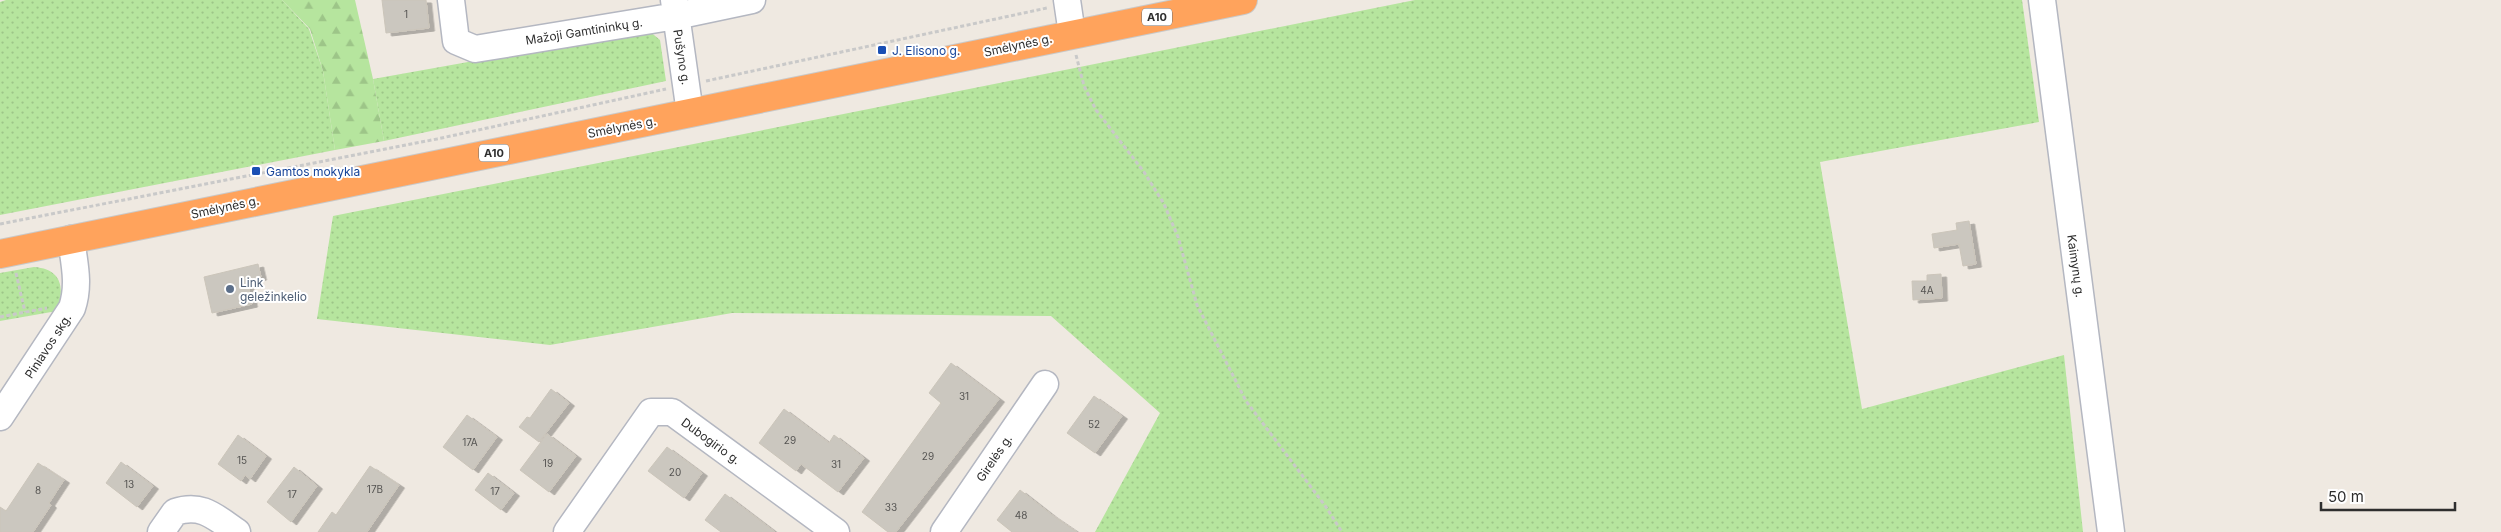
<svg xmlns="http://www.w3.org/2000/svg" width="2501" height="532" font-family="Inter,sans-serif">
	<defs>
		<pattern id="grass-dots" width="8" height="8" patternUnits="userSpaceOnUse" patternTransform="scale(1.25)"><rect width="8" height="8" fill="#b6e59e"/><path d="M2 2h.1M6 6h.1" fill="none" stroke="#9dc588" stroke-width="1.8" stroke-linecap="round"/></pattern>
		<pattern id="forest-firs" width="22" height="20" patternUnits="userSpaceOnUse" patternTransform="scale(1.25)"><rect width="22" height="20" fill="#b6e59e"/><path d="M5 1l3.5 6h-7zM16 11l3.5 6h-7z" fill="#9dc588"/></pattern>
		<filter id="shadow"><feDropShadow dx="5.5" dy="3" stdDeviation="0" flood-color="#0004"/></filter>
	</defs>
	<rect width="100%" height="100%" fill="#efe9e1"/>
	<path fill="url(#grass-dots)" d="M6,0h276l27,29 14,42 12,79 -335,65v-213z
		M1415,0h607l17,122 -219,40 42,247 202,-54 19,177h-988l65,-119 -109,-97 -319,-3 -182,32 -233,-26 16,-103z
		M648,30l12,10 6,41 -282,60 -11,-62z
		M34,267c28,2 31,21 23,44l-57,10v-48z"/>
	<path fill="url(#forest-firs)" d="M282,0h73l18,79 11,62 -49,9 -12,-79 -13,-42z"/>
	<path fill="#cbc7bf" stroke="#cbc5ba" filter="url(#shadow)" d="M382,0h44l3,28 -43,5z
		M1969,221l7,43 -13,2 -4,-22 -25,4 -2,-14 25,-4 -1,-7z
		M258,264l3,13 -14,3 5,24 -40,9 -8,-36z
		M1941,274l1,24 -29,2 -1,-19h15v-6z
		M951,363l48,36 -103,133h-8l-26,-20 79,-109 -12,-10z
		M551,389l18,14 -30,39 -20,-15 8,-10 3,1z
		M1094,396l28,20 -27,37 -28,-20z
		M784,409l45,34 5,-8 30,23 -26,34 -37,-28 -5,7 -37,-28z
		M467,415l30,22 -24,33 -30,-23z
		M547,434l29,22 -27,36 -29,-22z
		M238,435l28,21 -16,23 -5,-4 -4,6 -23,-17z
		M667,447l35,26 -18,25 -36,-27z
		M121,462l32,24 -16,21 -31,-24z
		M38,463l26,17 -15,23 2,2 -18,27h-33v-25l6,4z
		M370,466l29,19 -32,47h-49l14,-20 4,3z
		M294,467l23,19 -26,36 -24,-20z
		M488,473l26,20 -13,17 -26,-20z
		M1020,490l32,25 25,17h-65l-15,-12z
		M725,494l50,38h-54l-16,-12z"/>
	<g fill="none" stroke-linecap="round" stroke-linejoin="round">
		<g stroke="#b4b7c1" stroke-width="29">
			<path id="minor" d="M451,0l5,41 19,8 201,-33 76,-16
				M674,0l16,113
				M1067,0l5,34
				M2042,0l69,532
				M0,417l72,-109c8,-24 2,-46 -1,-69
				M161,532l14,-20c27,-9 40,5 62,20
				M567,532l84,-120h21l164,120
				M944,532l101,-148"/>
		</g>
		<g stroke="#c9c9c9" stroke-width="30">
			<path id="highway" d="M0,254l1243,-254"/>
		</g>
		<path stroke="#c9c9c9" stroke-width="3" stroke-dasharray="4 2.5" stroke-linecap="butt" d="M1076,55l8,31 12,24 48,62 20,32 14,33 19,68 49,96 80,106 16,25
			M706,81l341,-73
			M0,224l437,-85 229,-50
			M16,273l9,39
			M0,317l47,-9"/>
		<use href="#minor" stroke="#fff" stroke-width="26"/>
		<use href="#highway" stroke="#ffa35c" stroke-width="28"/>
	</g>
	<g fill="#1a4fb4" stroke="#fff" stroke-width="2">
		<rect x="877" y="45" width="10" height="10" rx="2.5"/>
		<rect x="251" y="166" width="10" height="10" rx="2.5"/>
	</g>
	<circle fill="#5c6f8a" stroke="#fff" stroke-width="2" cx="230" cy="289" r="5"/>
	<g text-anchor="middle" dominant-baseline="central" stroke-width="4" stroke-linejoin="round" paint-order="stroke">
		<g font-size="10" fill="#555452">
			<text x="406" y="14">1</text>
			<text x="1927" y="290">4A</text>
			<text x="964" y="396">31</text>
			<text x="1094" y="424">52</text>
			<text x="790" y="440">29</text>
			<text x="470" y="442">17A</text>
			<text x="928" y="456">29</text>
			<text x="242" y="460">15</text>
			<text x="548" y="463">19</text>
			<text x="836" y="464">31</text>
			<text x="675" y="472">20</text>
			<text x="129" y="484">13</text>
			<text x="375" y="489">17B</text>
			<text x="38" y="490">8</text>
			<text x="495" y="491">17</text>
			<text x="292" y="494">17</text>
			<text x="891" y="507">33</text>
			<text x="1021" y="515">48</text>
		</g>
		<g fill="#fff" stroke="#6d6d6d" stroke-width="1">
			<rect x="1142" y="8.5" width="30" height="17" rx="4"/>
			<rect x="479" y="144.5" width="30" height="17" rx="4"/>
		</g>
		<g font-size="11" font-weight="bold" fill="#2e2e2e">
			<text x="1157" y="17">A10</text>
			<text x="494" y="153">A10</text>
		</g>
		<g font-size="12" fill="#2e2e2e" stroke="#fff">
			<text transform="translate(584 31) rotate(-9)">Mažoji Gamtininkų g.</text>
			<text transform="translate(1018 45) rotate(-12)">Smėlynės g.</text>
			<text transform="translate(682 57) rotate(81)">Pušyno g.</text>
			<text transform="translate(622 127) rotate(-11)">Smėlynės g.</text>
			<text transform="translate(225 207) rotate(-12)">Smėlynės g.</text>
			<text transform="translate(2076 266) rotate(82)">Kaimynų g.</text>
			<text transform="translate(48 346) rotate(-57)">Piniavos skg.</text>
			<text transform="translate(711 441) rotate(36)">Dubogirio g.</text>
			<text transform="translate(994 458) rotate(-56)">Girelės g.</text>
		</g>
		<g font-size="12" fill="#164399" stroke="#fff" text-anchor="start">
			<text x="892" y="50">J. Elisono g.</text>
			<text x="266" y="171">Gamtos mokykla</text>
		</g>
		<g font-size="12" fill="#4e5e75" stroke="#fff" text-anchor="start">
			<text x="240" y="282">Link<tspan x="240" dy="14">geležinkelio</tspan></text>
		</g>
	</g>
	<path d="M2321 502v8h134v-8" fill="none" stroke="#2e2e2e" stroke-width="2.5"/>
	<text x="2328" y="502" font-size="15" fill="#2e2e2e" stroke="#ffffff" stroke-width="4" paint-order="stroke">50 m</text>
</svg>
